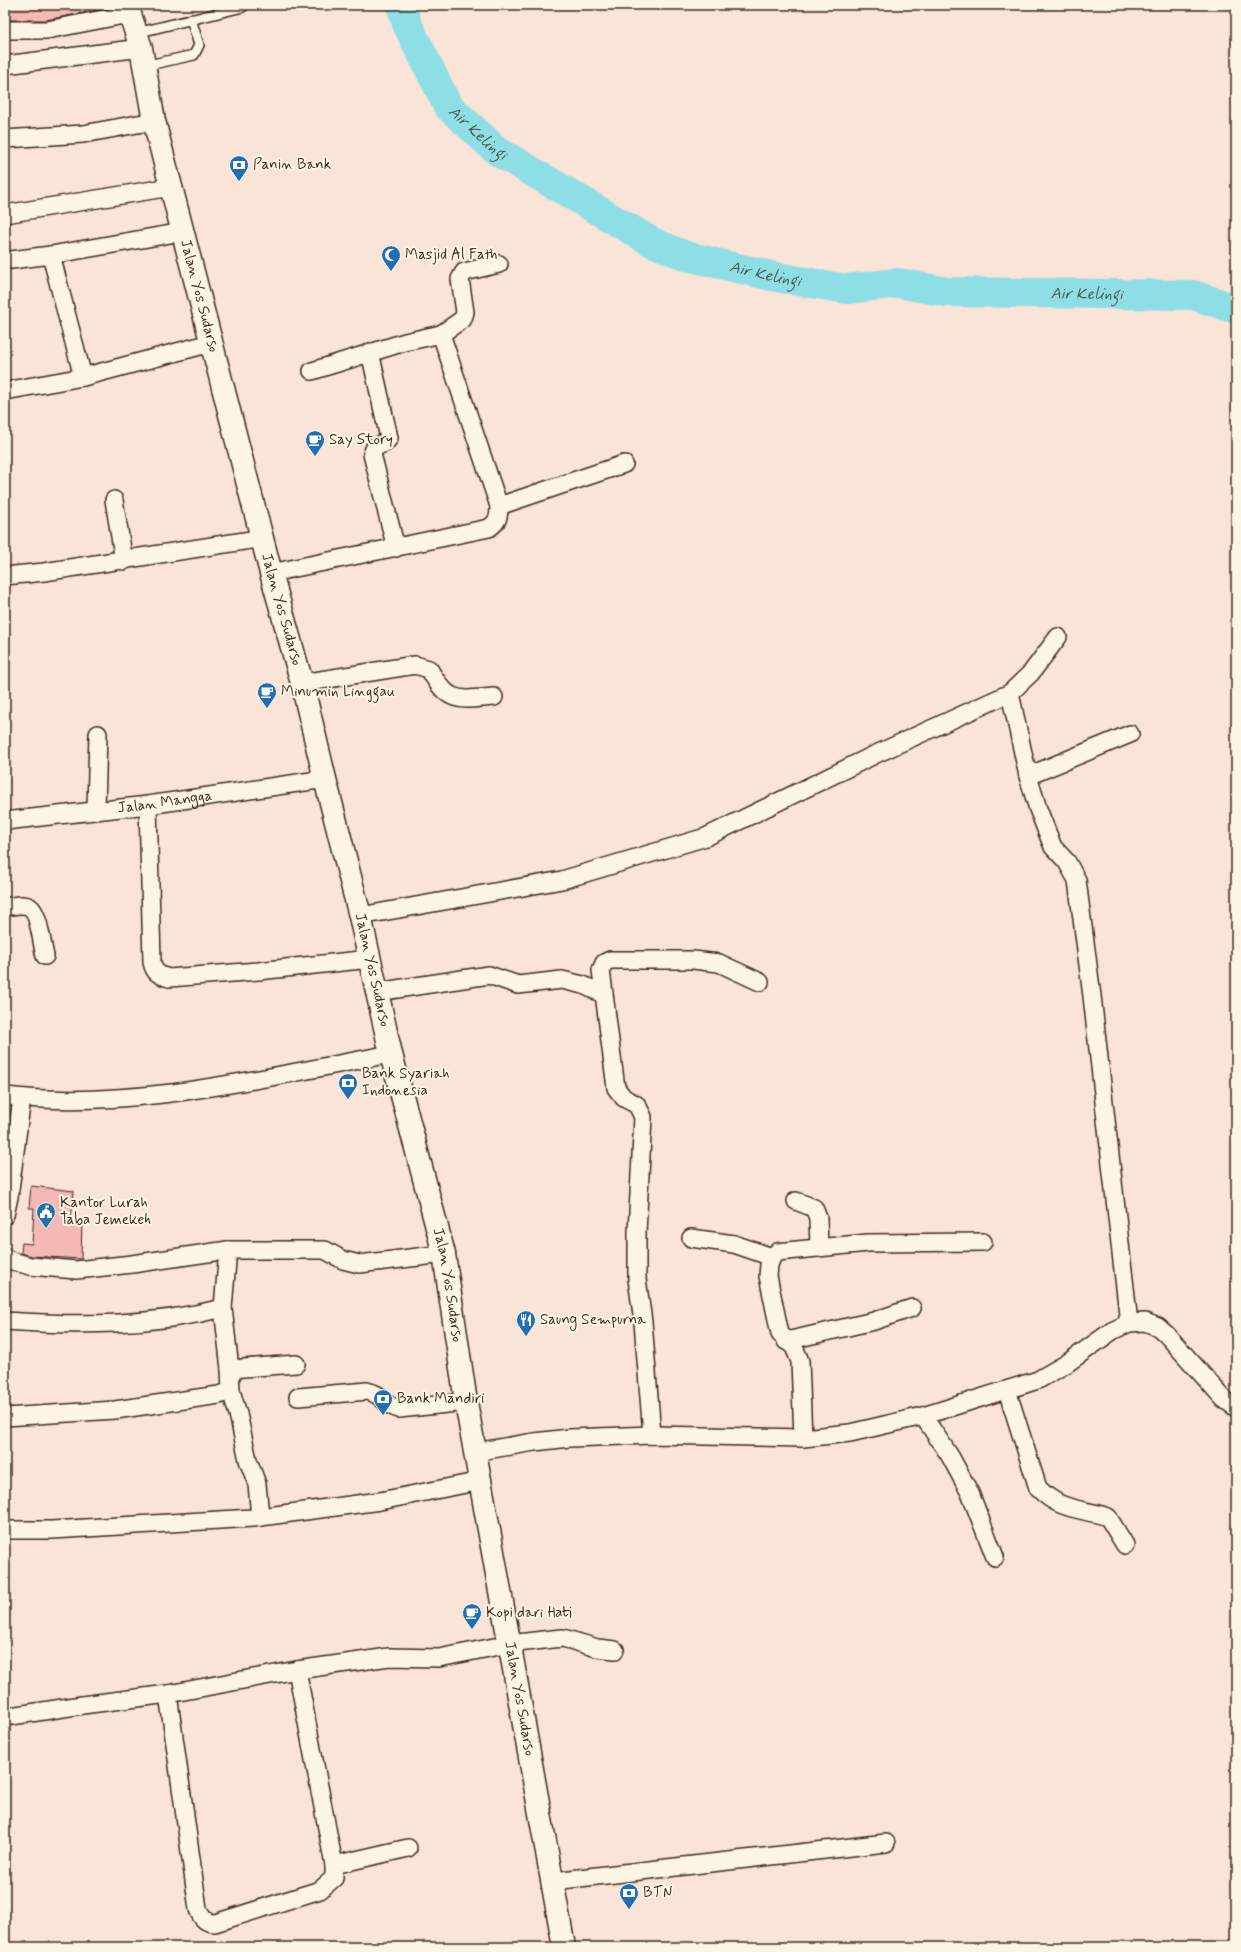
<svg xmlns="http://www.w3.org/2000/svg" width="1241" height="1952" font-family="Mynerve,sans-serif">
	<rect width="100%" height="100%" fill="#fae3d7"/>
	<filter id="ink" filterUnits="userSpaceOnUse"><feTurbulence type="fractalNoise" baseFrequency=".025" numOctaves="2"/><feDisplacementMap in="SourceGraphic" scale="8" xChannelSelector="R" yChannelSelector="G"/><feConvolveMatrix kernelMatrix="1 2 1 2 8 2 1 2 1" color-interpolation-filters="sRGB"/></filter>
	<g filter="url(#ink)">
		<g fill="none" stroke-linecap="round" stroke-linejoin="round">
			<path stroke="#8ddee5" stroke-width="30" id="s1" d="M401,5l6,19 41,82 49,45 155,91 34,14 90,21 71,12 51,-6 49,9 246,3 43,14"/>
		</g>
		<path fill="#f4b9b5" stroke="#3b2a1e" d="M31,5h82v2l-67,13h-41v-14z
			M31,1186l43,5 -3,30 11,1 -1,37 -49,-3 -11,-3 1,-10 10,1 2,-36h-5z"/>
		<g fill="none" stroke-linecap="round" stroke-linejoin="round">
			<g stroke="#3b2a1e" stroke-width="12">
				<path id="service" d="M136,33l107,-26
					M144,66l50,-11 5,-10 -8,-26"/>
			</g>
			<g stroke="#3b2a1e" stroke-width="20">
				<g id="minor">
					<path d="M5,30h42l82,-16"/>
					<path d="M5,65l136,-17"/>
					<path d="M5,139l78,-5 71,-13"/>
					<path d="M5,214l166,-27"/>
					<path d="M51,255l32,122"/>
					<path d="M11,260l40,-5 131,-23"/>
					<path d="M441,334l22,-15 2,-7 -5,-33 4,-7 35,-8"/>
					<path d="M370,352l19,86 -4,5 -10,4 -3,7 24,94"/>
					<path d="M5,391l78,-14 128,-34"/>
					<path d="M114,500l10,61"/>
					<path d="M499,506l125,-42"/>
					<path d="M271,573l218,-45c9,-6 10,-11 10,-22l-58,-172 -36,8 -93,29"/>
					<path d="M5,576l39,-4 219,-34"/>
					<path d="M302,683l113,-18 14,4c20,35 28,31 65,28"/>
					<path d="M1010,693l18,83"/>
					<path d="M148,805l4,157c2,11 7,13 17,16l89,-7 112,-12"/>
					<path d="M96,810l2,-76"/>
					<path id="s2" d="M5,821l143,-16 177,-26"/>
					<path d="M5,907c7,-1 19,-4 25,0 9,6 12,38 15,49"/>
					<path d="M360,916l202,-36 144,-43 168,-82 136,-62 21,-20 27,-36"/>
					<path d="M377,992l112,-17 29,10 44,-5 21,5 20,9"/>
					<path d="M5,1096c129,15 259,-19 386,-42"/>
					<path d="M796,1201l18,7 4,10 1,30"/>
					<path d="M5,1215l4,-18 13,-99"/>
					<path d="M691,1238l43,6 38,13"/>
					<path d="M5,1257l4,3 21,6 46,4 56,-6 96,-14h97l18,10 16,4 85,-10"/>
					<path d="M5,1321c73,5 147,5 218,-13"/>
					<path d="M1129,1323l-37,-327 -15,-116 -10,-18 -14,-15 -15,-38 -10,-33 102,-42"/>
					<path d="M786,1341l88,-20 38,-13"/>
					<path d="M230,1369l66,-5"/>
					<path d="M1007,1390l31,98c22,23 42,20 70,29l17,28"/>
					<path d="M231,1391l7,23 10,46 9,24 3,33"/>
					<path d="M298,1397l69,-6c16,3 16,14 32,18l67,-7"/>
					<path d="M923,1416l27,40 20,37 25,64"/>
					<path d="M5,1417l110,-7 104,-15 12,-4 -1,-22 -7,-61 5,-58"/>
					<path d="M652,1435l-9,-113 -6,-43v-47l6,-115 -6,-12 -13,-7 -8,-10 -15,-118 3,-7 6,-3h83l26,3 41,19"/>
					<path d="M803,1438l-3,-77 -6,-14 -14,-13 -12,-58 1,-11 3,-8 5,-5 91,-9 115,-1"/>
					<path d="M475,1452l59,-10 36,-4 82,-3 151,3 47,-5 73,-17 115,-36 28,-16 46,-33 17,-8 16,-1 13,5 9,8 57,64 12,9"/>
					<path d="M5,1530h47l201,-12 127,-17 101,-20"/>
					<path d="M168,1694l30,215c3,9 8,14 17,14l105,-33 14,-12v-13l-37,-195"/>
					<path d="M5,1717l77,-12 86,-11 129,-24 92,-13 50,1 70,-14 43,-5 11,-1 34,10 18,2"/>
					<path d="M334,1865l74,-17"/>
					<path d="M553,1881l333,-38"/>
				</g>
			</g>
			<g stroke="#3b2a1e" stroke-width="25">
				<g id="trunk">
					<path id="s3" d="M127,5l14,43 13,73 117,452 31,110 23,96 35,137 31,138 53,200 22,148 98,545"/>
				</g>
			</g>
			<use href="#service" stroke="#fcf5e5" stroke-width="9"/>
			<use href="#minor" stroke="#fcf5e5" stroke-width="17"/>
			<use href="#trunk" stroke="#fcf5e5" stroke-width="22"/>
		</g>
	</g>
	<defs>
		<g id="bank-pin" transform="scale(1)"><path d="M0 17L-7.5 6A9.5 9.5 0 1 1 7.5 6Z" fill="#1f6fb2" stroke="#fcf5e5"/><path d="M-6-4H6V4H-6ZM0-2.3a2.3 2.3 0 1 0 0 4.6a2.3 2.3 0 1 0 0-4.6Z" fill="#fff"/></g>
		<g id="mosque-pin" transform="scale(1)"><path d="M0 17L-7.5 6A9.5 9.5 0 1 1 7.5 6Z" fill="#1f6fb2" stroke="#fcf5e5"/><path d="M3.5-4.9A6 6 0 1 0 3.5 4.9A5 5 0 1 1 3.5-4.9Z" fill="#fff"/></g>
		<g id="cafe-pin" transform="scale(1)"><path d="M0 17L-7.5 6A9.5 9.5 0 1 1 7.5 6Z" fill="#1f6fb2" stroke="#fcf5e5"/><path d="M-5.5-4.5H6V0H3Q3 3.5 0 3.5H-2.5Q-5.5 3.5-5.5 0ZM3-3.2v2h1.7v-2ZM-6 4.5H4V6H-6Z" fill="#fff"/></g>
		<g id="civic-pin" transform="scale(1)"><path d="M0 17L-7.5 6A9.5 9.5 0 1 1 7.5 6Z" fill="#1f6fb2" stroke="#fcf5e5"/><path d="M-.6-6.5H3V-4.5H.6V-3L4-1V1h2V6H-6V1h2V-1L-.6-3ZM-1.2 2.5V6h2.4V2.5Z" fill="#fff"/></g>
		<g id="restaurant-pin" transform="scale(1)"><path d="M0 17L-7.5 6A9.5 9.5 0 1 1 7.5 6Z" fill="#1f6fb2" stroke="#fcf5e5"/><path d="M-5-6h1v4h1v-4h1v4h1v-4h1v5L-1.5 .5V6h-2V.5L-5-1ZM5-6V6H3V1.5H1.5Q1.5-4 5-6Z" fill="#fff"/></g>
	</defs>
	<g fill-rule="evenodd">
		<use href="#bank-pin" x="239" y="165"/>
		<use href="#mosque-pin" x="391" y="255"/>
		<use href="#cafe-pin" x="315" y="440"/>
		<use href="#cafe-pin" x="267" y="692"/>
		<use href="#bank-pin" x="348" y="1083"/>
		<use href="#civic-pin" x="46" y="1212"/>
		<use href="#restaurant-pin" x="526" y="1320"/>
		<use href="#bank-pin" x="383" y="1399"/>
		<use href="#cafe-pin" x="472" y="1613"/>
		<use href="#bank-pin" x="629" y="1893"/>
	</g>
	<g text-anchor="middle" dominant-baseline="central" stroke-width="4" stroke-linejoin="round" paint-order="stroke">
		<g font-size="15" fill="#3b2a1e" stroke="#fcf5e5" text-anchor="start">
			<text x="253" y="165">Panin Bank</text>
			<text x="405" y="255">Masjid Al Fath</text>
			<text x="329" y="440">Say Story</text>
			<text x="281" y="692">Minumin Linggau</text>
			<text x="362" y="1074">Bank Syariah<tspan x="362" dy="17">Indonesia</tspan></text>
			<text x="60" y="1203">Kantor Lurah<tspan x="60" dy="17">Taba Jemekeh</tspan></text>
			<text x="540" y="1320">Saung Sempurna</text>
			<text x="397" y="1399">Bank Mandiri</text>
			<text x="486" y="1613">Kopi dari Hati</text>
			<text x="643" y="1893">BTN</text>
		</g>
		<g font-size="15" fill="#3b2a1e" stroke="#fcf5e5">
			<text stroke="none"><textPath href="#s3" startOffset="300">Jalan Yos Sudarso</textPath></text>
			<text stroke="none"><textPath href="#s3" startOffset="624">Jalan Yos Sudarso</textPath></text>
			<text stroke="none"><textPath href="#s2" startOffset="161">Jalan Mangga</textPath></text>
			<text stroke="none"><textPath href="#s3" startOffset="996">Jalan Yos Sudarso</textPath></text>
			<text stroke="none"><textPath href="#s3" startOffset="1320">Jalan Yos Sudarso</textPath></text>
			<text stroke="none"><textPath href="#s3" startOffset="1740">Jalan Yos Sudarso</textPath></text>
		</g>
		<g font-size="16" font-style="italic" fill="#505750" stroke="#fcf5e5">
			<text stroke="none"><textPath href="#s1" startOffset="152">Air Kelingi</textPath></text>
			<text stroke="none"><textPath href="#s1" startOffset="476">Air Kelingi</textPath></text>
			<text stroke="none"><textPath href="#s1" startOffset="800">Air Kelingi</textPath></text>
		</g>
	</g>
	<rect width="1241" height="1952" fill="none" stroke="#fcf5e5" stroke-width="20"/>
	<rect x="10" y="10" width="1221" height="1932" fill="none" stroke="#3b2a1e" stroke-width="1.5" filter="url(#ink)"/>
</svg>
